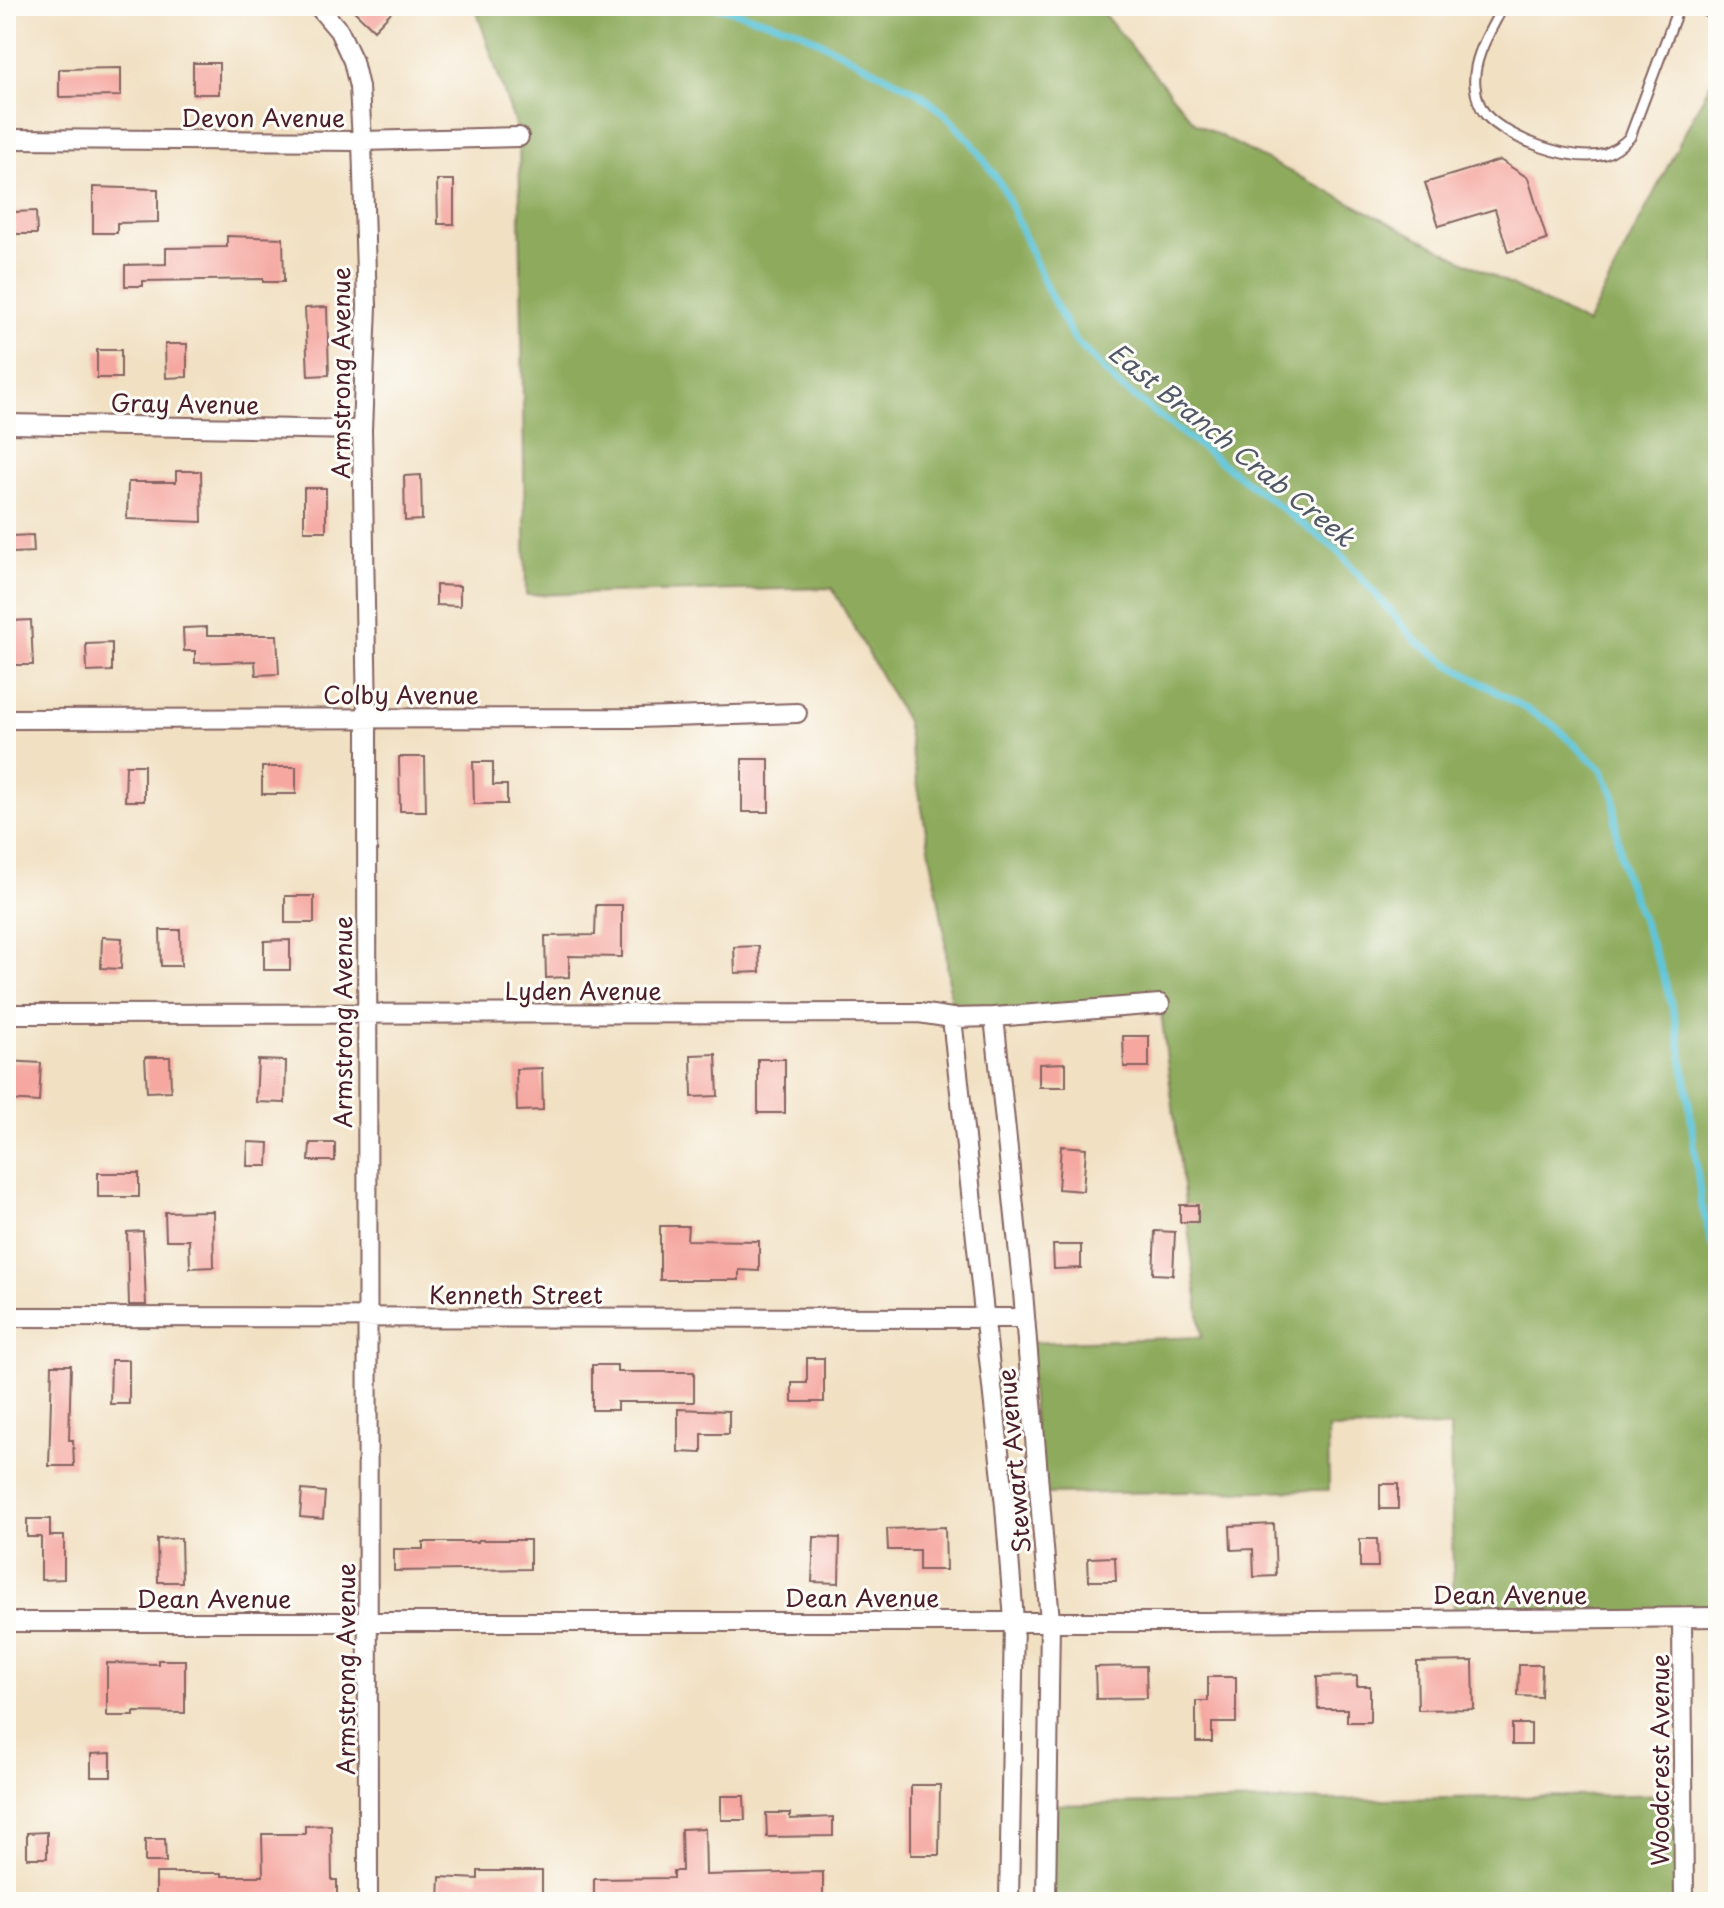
<svg xmlns="http://www.w3.org/2000/svg" width="1724" height="1908" font-family="'Playpen Sans',sans-serif">
	<rect width="100%" height="100%" fill="#fdfcf7"/>
	<filter id="ink" filterUnits="userSpaceOnUse"><feTurbulence type="fractalNoise" baseFrequency=".0125" numOctaves="2"/><feDisplacementMap in="SourceGraphic" scale="16" xChannelSelector="R" yChannelSelector="G"/><feConvolveMatrix kernelMatrix="1 2 1 2 8 2 1 2 1" color-interpolation-filters="sRGB"/></filter>
	<filter id="wash" filterUnits="userSpaceOnUse"><feTurbulence type="fractalNoise" baseFrequency=".006" numOctaves="4" result="noise"/><feDisplacementMap in="SourceGraphic" scale="32" xChannelSelector="R" yChannelSelector="G"/><feGaussianBlur stdDeviation="1.8" result="paint"/><feColorMatrix in="noise" values="0 0 0 0 0 0 0 0 0 0 0 0 0 0 0 0 0 1.4 0 .05"/><feComposite in="paint" operator="in"/></filter>
	<g filter="url(#wash)">
		<rect width="100%" height="100%" fill="#f1e0c2"/>
		<path fill="#8eab5d" stroke="#6c6544" stroke-width="2" d="M475,6h622l98,117 392,201 131,-256v1549l-264,1 -4,-191 -122,2 1,61 -289,4 -13,-151 175,-6 -42,-333 -208,14 -8,-88 -38,-209 -74,-133 -306,7 -7,-458z
			M1683,1794l1,108h-638l2,-97z"/>
		<g fill="none" stroke-linecap="round" stroke-linejoin="round">
			<path stroke="#5dc5d9" stroke-width="7" d="M714,6l81,23 124,64 26,21 27,29 31,45 45,103 26,48 43,45 220,166 80,92 35,24 100,58 49,45 13,26 2,34 8,44 40,104 12,45 11,64 14,116 11,43 6,9"/>
		</g>
		<g id="blocks">
			<path fill="#f5a7a0" d="M349,6h48l-23,24z
				M193,63h26v31h-26z
				M121,68v28l-62,1v-28z
				M1500,160l28,18 19,62 -39,12 -13,-43 -56,17 -14,-43z
				M437,180h17v44h-16z
				M93,187l65,2v33l-41,1v10h-24z
				M36,211l1,23h-23v-22z
				M227,236l56,2 1,44h-21v-3l-120,2v5h-18v-21l41,-1v-16l61,-1z
				M327,307l2,68 -21,1 -3,-68z
				M165,344h22v33l-21,1z
				M97,350h24v28h-24z
				M176,471h25l1,51 -75,-3 1,-37h48z
				M421,475l1,45 -17,1 -1,-45z
				M304,488h22v43h-22z
				M33,535l1,17 -22,1 -1,-17z
				M436,585l24,1v20l-24,-1z
				M31,620l2,45h-21l-1,-44z
				M207,627v8h70l2,39 -23,1 -1,-14 -60,2v-12h-11l-1,-23z
				M112,643v28l-25,1 -1,-28z
				M399,757h26l1,54h-26z
				M742,759h27v53h-27z
				M473,762h20v23h14v19h-33z
				M126,765h18v36h-19z
				M262,767h34v27h-34z
				M285,896h29v27h-29z
				M596,905h26v52l-53,-1v21l-23,1 -1,-42 50,-1z
				M160,930h20l1,36h-20z
				M102,937l20,1 -1,31 -20,-1z
				M290,940v30h-26v-29z
				M759,946l1,26 -25,1 -1,-26z
				M1123,1036h26v31h-25z
				M716,1054l2,42 -26,1 -1,-42z
				M145,1057h25l1,34 -24,1z
				M758,1059h27v54h-27z
				M258,1060l28,1 -1,42 -29,-1z
				M6,1061l35,2 -2,39 -33,-2z
				M1066,1063v24h-27v-23z
				M542,1068l1,42 -26,1 -1,-42z
				M248,1142l21,1 -1,23h-21z
				M310,1143h25v18h-26z
				M1061,1146l25,2 -3,43 -25,-2z
				M98,1173h41v24h-41z
				M1180,1205h18v17h-18z
				M213,1211l1,56 -24,1 -1,-28h-23l-1,-28z
				M660,1226h28l-1,14 72,1v30l-20,-1v10h-79z
				M143,1231l3,74h-17l-2,-73z
				M1155,1231l20,1 -2,43 -20,-1z
				M1053,1245h28v23l-27,1z
				M807,1358h17v44h-32v-19h15z
				M111,1360h18v44h-19z
				M52,1365h19l-2,75h4l1,26h-25z
				M592,1365h25v7h77v30h-77v8h-25z
				M678,1409l51,2v23h-27v19l-24,-1z
				M1380,1484h18v25h-18z
				M302,1490l23,2 -2,27 -23,-2z
				M27,1519h23v17h14v43l-23,1v-43h-14z
				M1274,1524l2,52 -22,1 -1,-28 -22,1 -1,-24z
				M945,1527l1,43h-27v-20h-31l-1,-21z
				M814,1537l26,1 -1,45 -27,-1z
				M181,1538l1,44h-24l-1,-43z
				M1360,1539h17l1,28h-18z
				M478,1540h52v29l-136,2v-22h29v-7h55z
				M1115,1557l1,24h-27l-1,-23z
				M158,1660h27v53l-51,-1v4h-27v-53l51,1z
				M1473,1661l1,48 -56,1 -1,-48z
				M1519,1665h23l-1,32 -23,-1z
				M1146,1666l1,32 -51,1 -1,-32z
				M1357,1676v10h13v36h-23v-13h-29l-1,-32z
				M1208,1677h28v46h-24v19h-16v-41h12z
				M1512,1724h19v21h-19z
				M111,1753v24h-20v-23z
				M911,1785h29l-1,70h-28z
				M721,1796h23l1,24h-24z
				M766,1813h24v6l43,-2v19l-66,1z
				M331,1825l1,55h5v22h-181v-29h66v3h41l-1,-42h43v-8z
				M705,1828l1,47 117,-3v30h-229v-23l79,-1v-7h9l-1,-42z
				M47,1832v26h-20v-25z
				M145,1839h20l1,23h-21z
				M478,1871h64v31h-26v-4h-49v4h-28l1,-25 38,2z"/>
		</g>
	</g>
	<g filter="url(#ink)">
		<use href="#blocks" fill-opacity="0" stroke="#846360" stroke-width="2"/>
		<g fill="none" stroke-linecap="round" stroke-linejoin="round">
			<g stroke="#846360" stroke-width="13">
				<path id="service" d="M1503,6c-12,24 -31,52 -28,80 1,10 5,22 11,29 22,24 87,48 119,39 10,-4 18,-10 25,-17l49,-131"/>
			</g>
			<g stroke="#846360" stroke-width="22">
				<path id="minor" d="M318,6l21,25 14,30 6,26 3,54 5,165 -5,124 5,287 1,1185
					M6,139l356,2 157,-4
					M6,424l356,6
					M6,719l632,-1 159,-5
					M6,1014l913,-1 33,5 42,-1 166,-13
					M994,1017l29,275 27,329 -4,281
					M952,1018l53,488 9,114 -5,282
					M6,1317l1019,1
					M1682,1618l2,284
					M6,1622h1202l510,-5"/>
			</g>
			<g stroke="#846360" stroke-width="28">
				<path id="tertiary" d="M1712,6l6,3"/>
			</g>
			<use href="#service" stroke="#fff" stroke-width="9"/>
			<use href="#minor" stroke="#fff" stroke-width="18"/>
			<use href="#tertiary" stroke="#fff" stroke-width="24"/>
		</g>
	</g>
	<g text-anchor="middle" dominant-baseline="central" stroke-width="6" stroke-linejoin="round" paint-order="stroke">
		<g font-size="24" fill="#4a1f2b" stroke="#fdfcf7">
			<text x="263" y="117">Devon Avenue</text>
			<text transform="translate(340 373) rotate(-90)">Armstrong Avenue</text>
			<text transform="translate(185 403) rotate(1)">Gray Avenue</text>
			<text x="401" y="694">Colby Avenue</text>
			<text x="583" y="990">Lyden Avenue</text>
			<text transform="translate(342 1022) rotate(-90)">Armstrong Avenue</text>
			<text x="516" y="1294">Kenneth Street</text>
			<text transform="translate(1013 1461) rotate(-95)">Stewart Avenue</text>
			<text x="1510" y="1594">Dean Avenue</text>
			<text x="862" y="1597">Dean Avenue</text>
			<text x="214" y="1598">Dean Avenue</text>
			<text transform="translate(345 1669) rotate(-90)">Armstrong Avenue</text>
			<text transform="translate(1659 1760) rotate(-90)">Woodcrest Avenue</text>
		</g>
		<g font-size="26" font-style="italic" fill="#515968" stroke="#fdfcf7">
			<text transform="translate(1232 444) rotate(39)">East Branch Crab Creek</text>
		</g>
	</g>
	<rect width="1724" height="1908" fill="none" stroke="#fdfcf7" stroke-width="32"/>
</svg>
